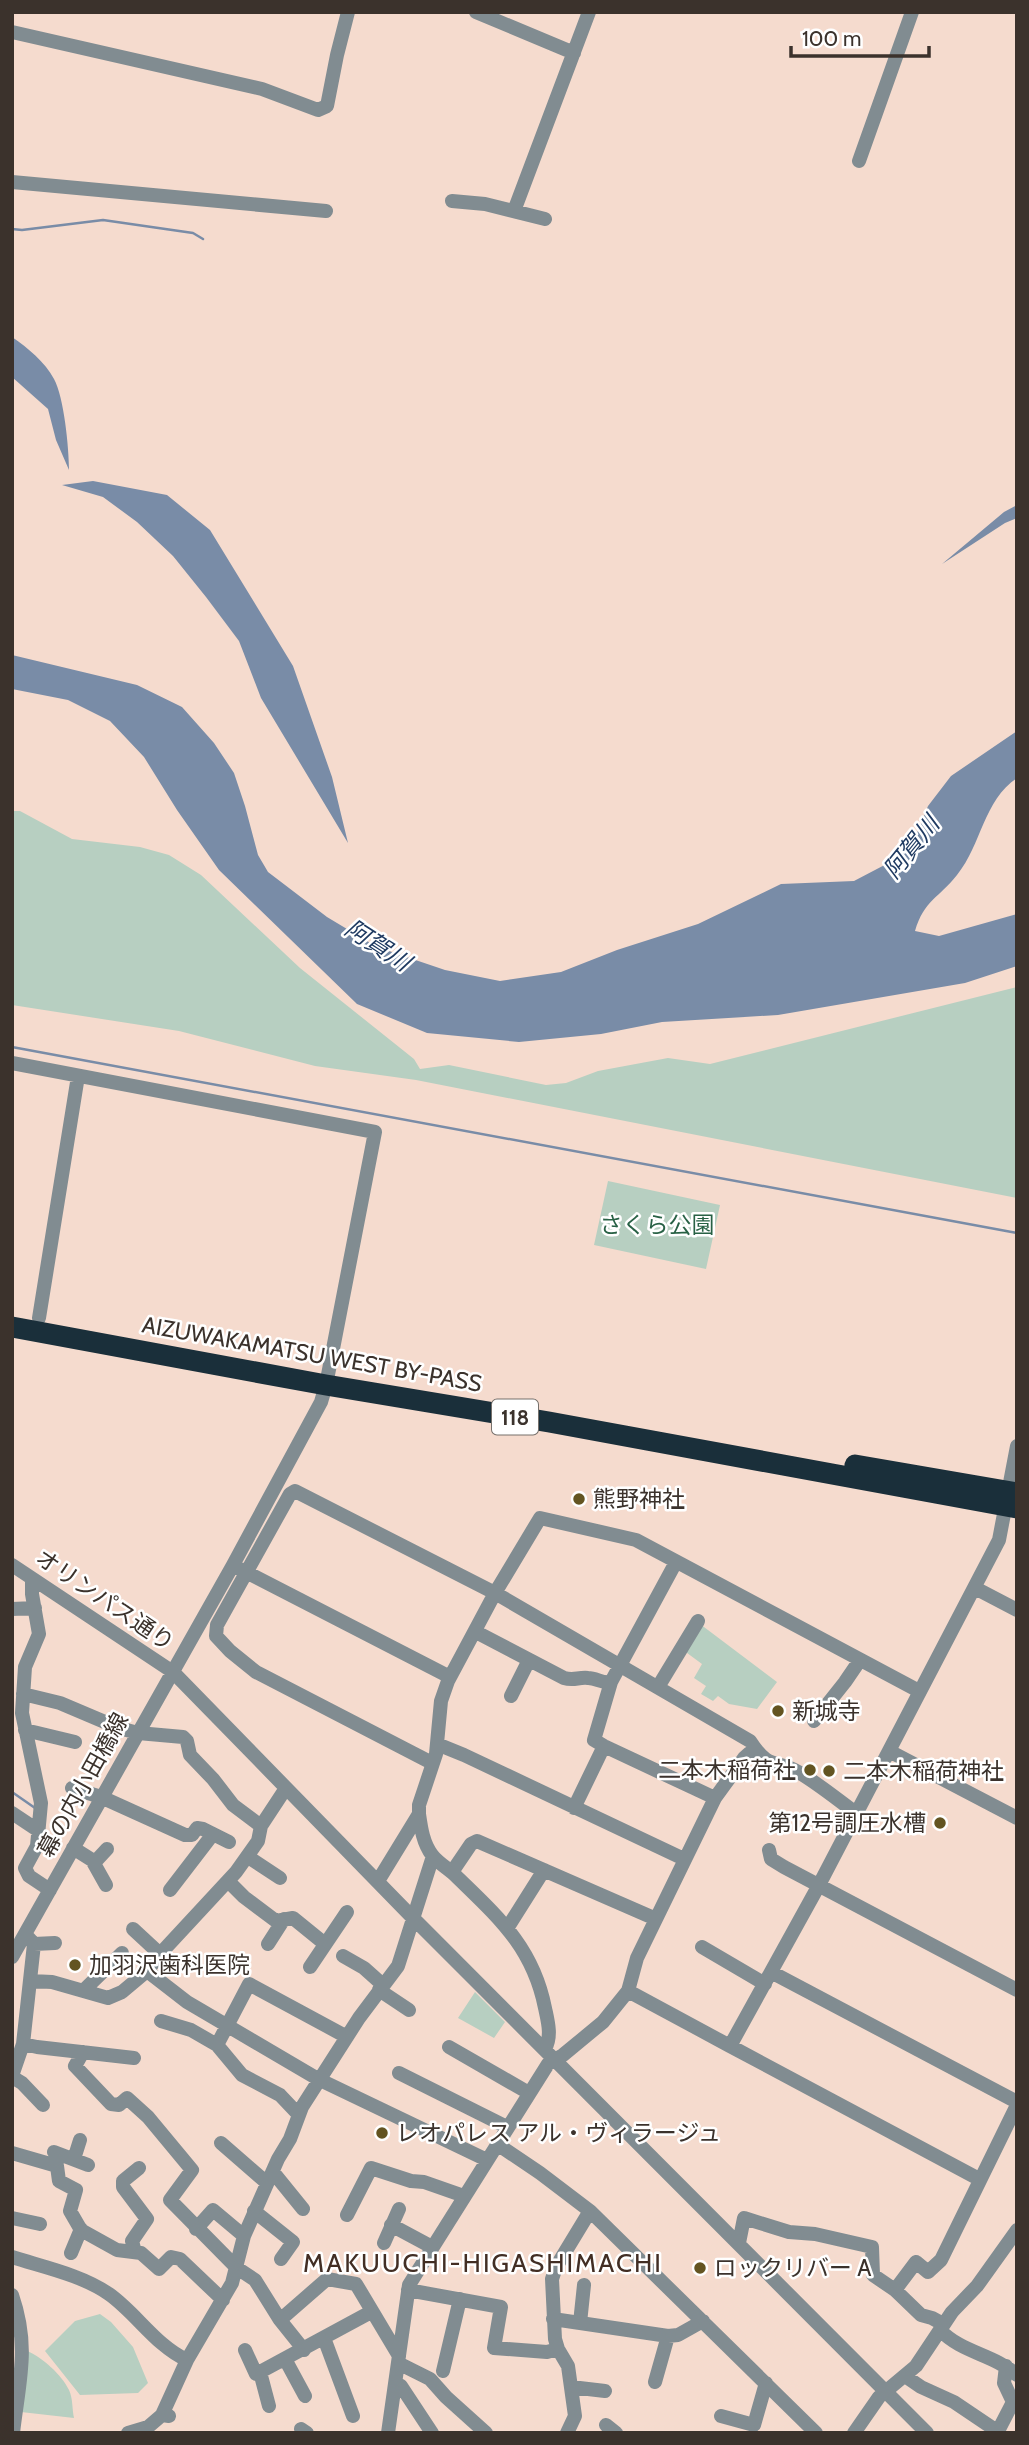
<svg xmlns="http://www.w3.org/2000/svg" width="1029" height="2445" font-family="Cabin,'Noto Sans JP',sans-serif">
	<rect width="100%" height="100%" fill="#f5dbce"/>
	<path fill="#b7cfc1" d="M12,811h8l52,28 68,8 29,8 32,20 99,93 114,91 6,10 29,-4 97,20 20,-2 32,-12 70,-13 42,6 307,-77v211l-601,-118 -101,-14 -136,-35 -167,-26z
		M608,1181l112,24 -14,64 -112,-24z
		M700,1624l77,58 -20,27 -28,-5 -11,-8 -5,5 -12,-7 5,-8 -12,-8 8,-14 -19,-14z
		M475,1992l30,30 -11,16 -36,-20z
		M100,2314l11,8 22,25 15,36 -10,10 -58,2 -35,-44 30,-30z
		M27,2351c15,6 35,24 42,39 4,8 3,20 5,28l-53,-6z"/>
	<path fill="#798ca7" d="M12,337c16,11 33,25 42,42 10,18 15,69 15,91l-13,-30 -8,-31 -36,-32z
		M93,481l74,14 43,35 83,136 39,111 16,66 -87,-145 -22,-57 -33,-44 -33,-41 -36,-34 -34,-25 -41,-12z
		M1017,505v13l-12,5 -63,41 62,-52z
		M12,655l125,30 45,22 32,36 20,30 11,33 13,49 10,17 59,45 50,30 68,23 55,11 61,-9 56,-22 81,-26 83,-40 73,-3 42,-22 22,-28 10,-25 23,-30 66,-45v47c-34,23 -35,66 -60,97 -18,23 -33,25 -42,56l24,5 78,-22v52l-52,17 -187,32 -116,7 -61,12 -82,8 -92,-9 -70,-29 -138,-134 -42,-60 -33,-53 -34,-36 -42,-21 -56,-11z"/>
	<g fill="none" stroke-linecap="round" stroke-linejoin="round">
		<path stroke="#798ca7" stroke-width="2.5" d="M12,229l10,1 81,-10 90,13 10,6
			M12,1047l1005,186
			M12,1792l23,16"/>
		<path stroke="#818c91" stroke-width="14" d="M476,12l98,41
			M12,32l250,57 56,21 9,-4 10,-51 11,-43
			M859,161l53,-149
			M12,182l314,29
			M452,201l33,3 60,15
			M514,211l75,-199
			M12,1063l363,69 -49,253 -5,17 -88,163 -221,392
			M39,1318l39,-242
			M12,1565l161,107 239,245 515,516
			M240,1569l210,108
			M32,1579v15l7,40 -14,33 -3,46 19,90 -4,43 -12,22 4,8 21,14
			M975,1588l42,22
			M12,1609l23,-1
			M476,1632l88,46c10,3 14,-1 24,0 9,0 14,6 23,4l65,-120
			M611,1682l-17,58 10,6 111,52
			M658,1687l40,-66
			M23,1694l37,9 59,25 19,5 45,4 4,4 3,14 23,24 20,26 28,21
			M511,1696l18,-36
			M814,1721l31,-39 15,-22
			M25,1730l50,12
			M437,1744l27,11 220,104
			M889,1751l128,67
			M432,1763l-176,-91 -26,-21 -14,-15 1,-11 73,-131 5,-3 200,102 255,148c20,31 26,17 50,32 20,12 38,27 56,40
			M72,1788l29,9 84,38h7l5,-7 6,1 26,13
			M574,1808l30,-62
			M12,1813l27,18
			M419,1814c2,14 4,29 13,41 6,8 17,14 24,21 42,41 77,71 89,132 3,14 7,28 0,41
			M73,1848l19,12 14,25
			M769,1850l2,9 13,8 233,123
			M248,1857l32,21
			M94,1863l13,-14
			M452,1872l19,-28 6,-3 179,78
			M228,1881l16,16 32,24 17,-3 32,26
			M378,1881l41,-67v-9l17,-51 5,-53 7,-20 47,-88 45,-75 96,22 283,151
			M170,1890l43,-56
			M508,1927l36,-57
			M133,1929l27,25
			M34,1944l21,-1
			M268,1944l16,-25
			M702,1947l63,37
			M343,1956l21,12 19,17
			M310,1967l37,-55
			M147,1971l40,31 131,77 169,81
			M771,1972l246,130
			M31,1981l21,1 56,16 14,-6 25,-21 13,-17 76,-82 22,-31 3,-15 25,-38
			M84,1990l38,-37
			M379,1990l30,20
			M628,1991l102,55 89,-161 180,-345 18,-94
			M161,2021l30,9 26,15 25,30 38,20 18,19
			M23,2044l14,3 97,11
			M217,2045l32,-61 98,53
			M730,2046l249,133
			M449,2047l80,46
			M83,2052l-8,14 36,38 8,1 8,-7 21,19 44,53 -22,30 67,68 18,12 25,40 24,30
			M399,2073l108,54
			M12,2076l11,-32 11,-100 -9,-10
			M12,2077l10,6 21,22
			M221,2143l46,40
			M497,2144l43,29 50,38 226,222
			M54,2152l34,13
			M12,2153l45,13 2,15 17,9 -6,21 11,19 36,20 24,3 18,16 12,-12 9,2 43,41
			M74,2159l6,-19
			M273,2172l30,37
			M254,2211l39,31 -12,17
			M347,2215l24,-47 40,13 13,1 40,14
			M12,2218l28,6
			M391,2225l41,22
			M196,2229l17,-19 31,26
			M384,2243l15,-34
			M739,2243l5,-25 45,14 26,2 57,13 1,28 22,15 26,25 11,3 11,6
			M135,2252l-3,-11 15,-22 -24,-32v-6l16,-13
			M71,2253l10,-24
			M12,2257c31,10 70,18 97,37 27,19 47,52 78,66
			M408,2290l93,17 -7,41 53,4 11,-3
			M895,2290l21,-28 12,10 13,-12 76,-155
			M12,2295c18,52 7,86 1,138
			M553,2319l115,17 10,-1 25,-14
			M280,2320l47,-41 29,5 43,72
			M580,2323l4,-38
			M940,2330c22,23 53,24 77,45
			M324,2338l29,78
			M245,2350l11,24 115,-62
			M285,2359l20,37
			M398,2363l32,16 16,18 40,36
			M443,2371l17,-72
			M260,2372l9,34
			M905,2376l16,11 33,15 43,29
			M655,2382l13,-46
			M396,2383l5,3 31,47
			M571,2387l34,4
			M162,2415l25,-55 45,-77 12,-47 34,-77 12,-20 12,-32 57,-89 39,-52 35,-110
			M721,2416l33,9 12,-42
			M606,2425l10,8
			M301,2429l6,4
			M128,2433l20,-6 14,-12 7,1
			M388,2433l21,-148 139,-221 15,-9 40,-33 25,-31 9,-33 78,-160 29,-40 10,-9
			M567,2433l8,-17 -7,-50 -10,-17 -3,-10 -3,-60 4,-12 34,-56
			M854,2433l25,-36 37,-31 36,-54 25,-26 40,-56
			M997,2433l16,-31 -9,-19 2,-17"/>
		<path stroke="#1a2f3a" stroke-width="21" d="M12,1327l314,58 223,37 468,86
			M855,1465l162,28"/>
	</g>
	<g fill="#635421" stroke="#fff" stroke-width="2.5">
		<circle cx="579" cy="1499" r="7"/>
		<circle cx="778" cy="1711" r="7"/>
		<circle cx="810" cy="1770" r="7"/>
		<circle cx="829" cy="1771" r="7"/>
		<circle cx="940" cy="1823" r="7"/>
		<circle cx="75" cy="1965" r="7"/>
		<circle cx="382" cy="2133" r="7"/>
		<circle cx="700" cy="2268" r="7"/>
	</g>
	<g text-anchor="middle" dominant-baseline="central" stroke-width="5" stroke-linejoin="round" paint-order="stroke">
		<rect fill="#fff" stroke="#76706b" stroke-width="2" x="492" y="1399.5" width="46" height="35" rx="5"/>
		<g font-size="21" font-weight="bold" fill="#3b322c">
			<text x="515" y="1417">118</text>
		</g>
		<g font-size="23" fill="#286145" stroke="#fff">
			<text x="657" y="1225">さくら公園</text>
		</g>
		<g font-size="23" fill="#3b322c" stroke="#fff">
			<text transform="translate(312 1354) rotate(10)">AIZUWAKAMATSU WEST BY-PASS</text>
			<text transform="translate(105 1600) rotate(34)">オリンパス通り</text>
			<text transform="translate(83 1785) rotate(-61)">幕の内小田橋線</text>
		</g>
		<g font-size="23" fill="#3b322c" stroke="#fff" text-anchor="start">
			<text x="593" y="1499">熊野神社</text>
			<text x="792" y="1711">新城寺</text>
			<text x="796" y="1770" text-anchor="end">二本木稲荷社</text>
			<text x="843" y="1771">二本木稲荷神社</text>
			<text x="926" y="1823" text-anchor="end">第12号調圧水槽</text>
			<text x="89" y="1965">加羽沢歯科医院</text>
			<text x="396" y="2133">レオパレス アル・ヴィラージュ</text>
			<text x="714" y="2268">ロックリバー A</text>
		</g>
		<g font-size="24" font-style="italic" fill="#1f3a61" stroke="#fff">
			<text transform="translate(911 847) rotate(-51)">阿賀川</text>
			<text transform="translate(378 945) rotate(33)">阿賀川</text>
		</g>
		<g font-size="26" letter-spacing="2" fill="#422e24" stroke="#fff">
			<text x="483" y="2263">MAKUUCHI-HIGASHIMACHI</text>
		</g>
	</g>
	<rect width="1029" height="2445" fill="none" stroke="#3b322c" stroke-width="28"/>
	<path d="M791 46v10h138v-10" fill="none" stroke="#3b322c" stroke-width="3.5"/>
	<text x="802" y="46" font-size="21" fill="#3b322c" stroke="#ffffff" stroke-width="5" paint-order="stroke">100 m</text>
</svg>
